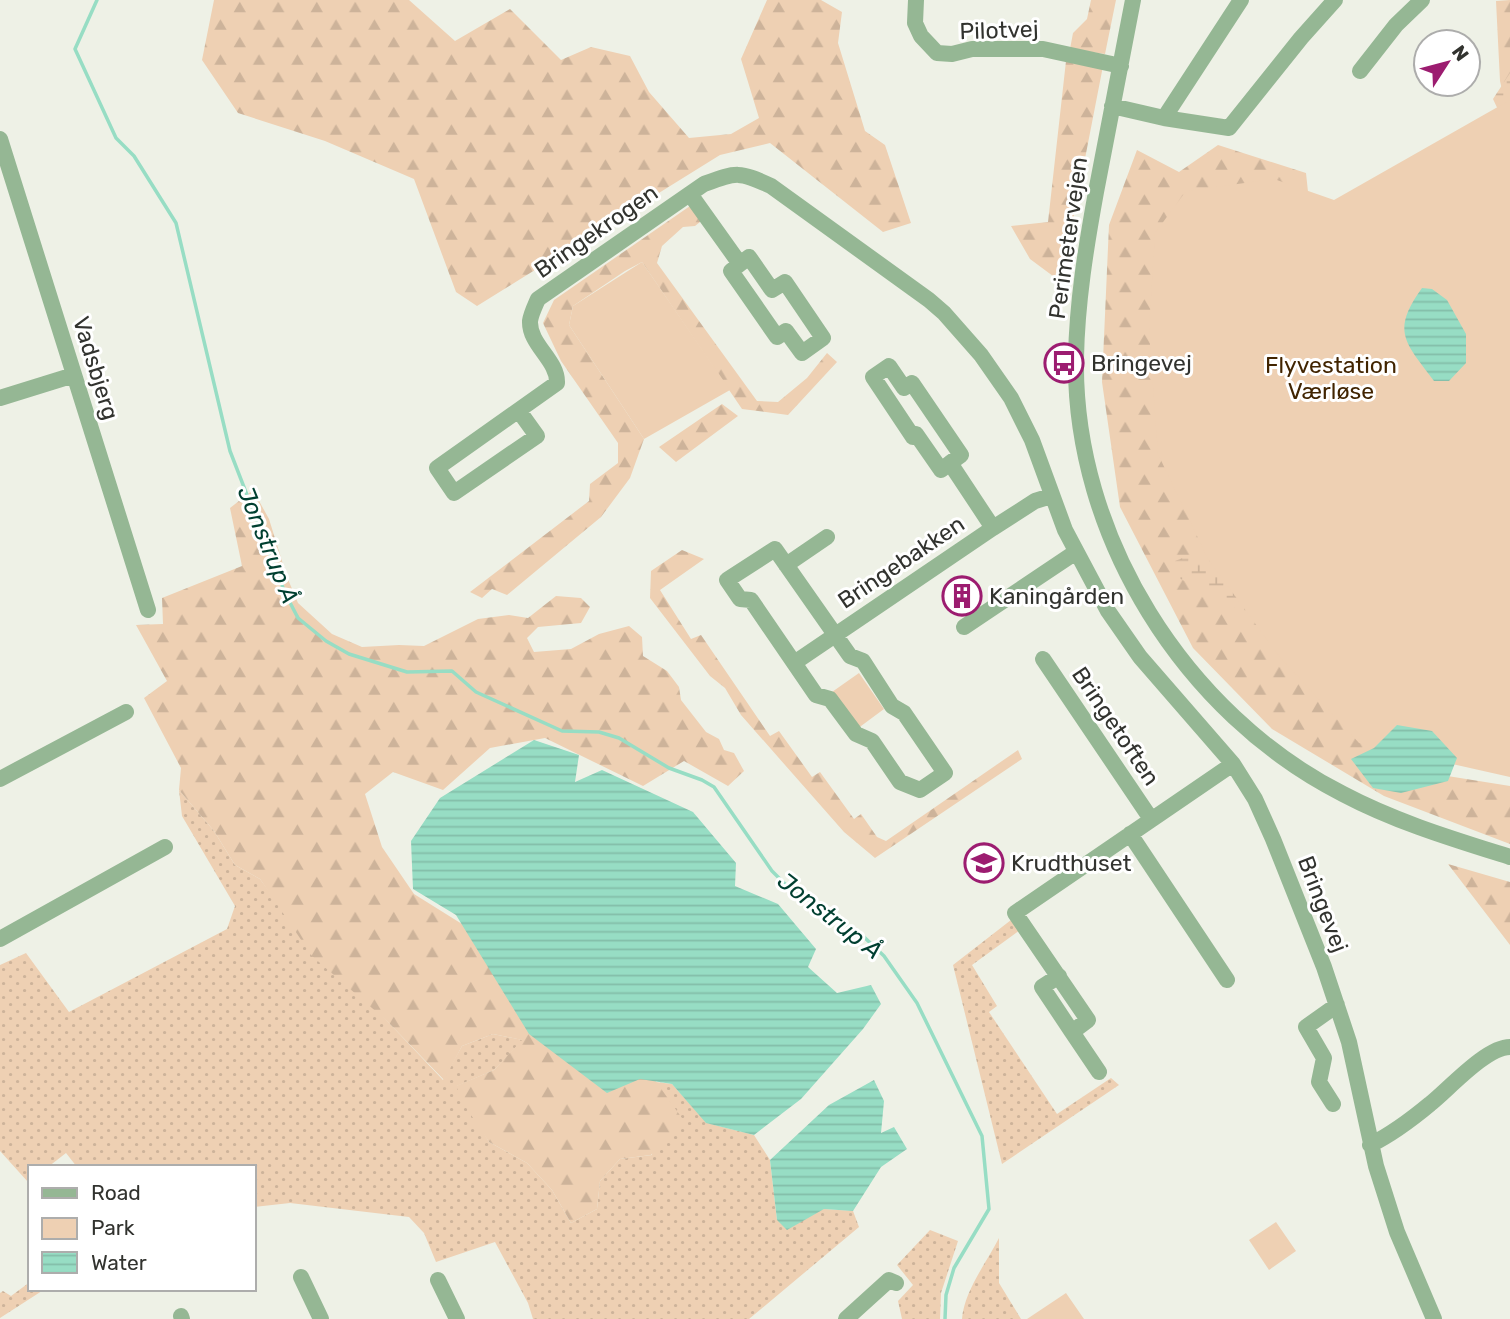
<svg xmlns="http://www.w3.org/2000/svg" width="1510" height="1319" font-family="Rubik,sans-serif">
	<defs>
		<pattern id="grass-dots" width="8" height="8" patternUnits="userSpaceOnUse" patternTransform="scale(1.75)"><rect width="8" height="8" fill="#eed0b3"/><path d="M2 2h.1M6 6h.1" fill="none" stroke="#cdb39a" stroke-width="1.8" stroke-linecap="round"/></pattern>
		<pattern id="forest-firs" width="22" height="20" patternUnits="userSpaceOnUse" patternTransform="scale(1.75)"><rect width="22" height="20" fill="#eed0b3"/><path d="M5 1l3.5 6h-7zM16 11l3.5 6h-7z" fill="#cdb39a"/></pattern>
		<pattern id="wetland-marsh" width="20" height="14" patternUnits="userSpaceOnUse" patternTransform="scale(1.75)"><rect width="20" height="14" fill="#eed0b3"/><path d="M1 5h8M5 5V1M11 12h8M15 12V8" fill="none" stroke="#cdb39a"/></pattern>
		<pattern id="water-rules" width="6" height="5" patternUnits="userSpaceOnUse" patternTransform="scale(1.75)"><rect width="6" height="5" fill="#97ddc4"/><path d="M0 2.5h6" fill="none" stroke="#83bea9"/></pattern>
	</defs>
	<rect width="100%" height="100%" fill="#eef1e6"/>
	<path fill="url(#grass-dots)" d="M179,790l35,41 21,34 25,14 25,34 158,167 19,-34 31,-12 30,6 -29,30 -37,16 32,56 38,21 25,27 19,33 26,-14 3,-28 20,-22 32,-4 4,-73 16,2 35,39 47,12 16,25 7,60 47,-11 29,2 6,16 -110,92h-216l-5,-16 -33,-61 -59,20 -12,-29 -15,-16 -119,-14 -36,4v-40h-177l-11,-14 -18,14h-18l-2,15 -28,-31v-186l26,-12 43,59 158,-83 8,-23 -53,-90z
		M1011,920l9,10 -48,35 25,41 -8,6 68,102 54,-36 8,7 -117,79 -49,-199z
		M930,1230l28,11 -17,52 -1,26h-38l-4,-18 15,-16 -16,-20z
		M999,1238v45l22,36h-59c2,-28 25,-57 37,-81z
		M30,1282v7h15l-45,29v-25l3,-2 8,5z"/>
	<path fill="url(#forest-firs)" d="M214,0h195l46,41 55,-32 51,51 30,-13 39,9 19,36 40,46 42,-4 28,-16 -18,-59 26,-59h54l21,12 -4,31 27,88 20,14 26,78 -28,9 -113,-89 -50,12 -243,151 -21,-14 -42,-113 -89,-38 -87,-28 -36,-53z
		M1091,0h25l-11,54 -35,-5 3,-16 14,-14z
		M1510,0v125l-10,-44 -4,-80z
		M1066,61l37,5 -42,216 -31,-23 -19,-33 37,-4z
		M1218,145l88,28 13,122 91,475 100,16v58l-126,-48 -112,-67 -79,-81 -73,-141 -18,-125 7,-157 28,-75 42,22z
		M690,206l15,12 -10,8 -12,1 -21,19 -5,17 100,138 21,1 29,-24 20,-25 10,9 -49,53 -46,-6 -100,-147 -17,9 -52,35 -4,19 75,114 -14,39 -29,39 -94,78 -15,-6 -10,9 -12,-6 119,-91 1,-17 28,-21v-20l-57,-82 -18,-38 11,-23z
		M722,404l16,12 -62,46 -17,-15z
		M253,490l16,29 18,58 11,26 34,31 30,13 37,-2 25,1 54,-27 31,-4 19,3 28,-22 25,2 9,9 -9,16 -43,4 -11,11 7,14 37,-3 28,-15 30,-8 13,11 1,19 24,15 12,16 2,13 25,32 13,7 5,11 10,3 10,18 -16,15 -44,-25 -41,25 -98,-48 -55,10 -47,42 -50,-18 -28,22 17,53 32,47 64,40 174,142 32,45 -33,34 -31,4 -20,22 -3,28 -26,14 -19,-33 -25,-27 -38,-21 -22,-33 -11,-23 38,-16 28,-30 -29,-6 -31,12 -18,34 -57,-59 -75,-65 -52,-77 -25,-14 -21,-34 -35,-41 2,-22 -37,-70 23,-17 -31,-56 27,-1 -1,-26 80,-32 -12,-58z
		M682,550l22,9 -44,31 31,49 10,-4 69,101 9,-5 33,46 8,-5 34,47 7,-5 16,23 9,4 132,-91 4,9 -147,99 -31,-26 -103,-117 -16,-27 -15,-12 -60,-78 1,-27z
		M1448,864l62,18v63z"/>
	<path fill="url(#wetland-marsh)" d="M1510,73v44l-9,-1 -8,-17z
		M1195,553l35,5 22,59 -73,-39 -4,-17z"/>
	<path fill="#eed0b3" d="M1510,100v677l-151,-34 -80,-87 -71,-97 -50,-105 -9,-123 6,-98 31,-42 88,-12 60,21z
		M642,262l88,128 -86,49 -75,-114 4,-19z
		M859,673l25,36 -27,20 -25,-37z
		M1276,1222l20,29 -27,19 -20,-30z
		M1066,1293l18,26h-57z"/>
	<path fill="url(#water-rules)" d="M1422,288l10,1 15,11 19,34v29l-17,18h-15c-28,-38 -44,-49 -12,-93z
		M1397,725l35,6 25,27 -9,23 -47,12 -28,-5 -22,-29 23,-11z
		M534,740l45,15 -4,27 27,-12 91,42 43,51 -1,23 43,18 38,45 -8,18 29,26 34,-8 10,19 -18,25 -62,70 -47,36 -48,-12 -34,-39 -32,-5 -33,14 -78,-59 -73,-119 -43,-26 -2,-48 29,-43z
		M874,1080l10,21 -3,32 13,-6 13,22 -26,18 -28,44 -29,-2 -37,21 -10,-10 -7,-60 59,-55z"/>
	<g fill="none" stroke-linecap="round" stroke-linejoin="round">
		<path stroke="#97ddc4" stroke-width="3.5" d="M97,0l-22,49 41,89 18,18 42,67 54,228 55,142 13,25 28,23 23,13 58,18 45,-1 24,21 86,39 37,1 20,6 50,30 33,12 12,7 58,84 19,19 73,47 20,19 33,47 65,133 7,73 -35,59 -8,27 -1,24"/>
		<path stroke="#95b794" stroke-width="16" d="M916,0l-1,23 6,13 16,17 15,1 20,-5h71l78,17
			M1133,0c-12,64 -25,128 -37,192 -10,55 -19,110 -20,166 -3,178 109,356 267,436 53,28 110,45 167,63
			M1360,71l36,-46 26,-25
			M1112,106l52,12 65,10 72,-90 34,-38
			M1164,118l77,-118
			M0,139l148,471
			M690,194l50,70 -9,7 46,66 9,-6 16,22 21,-15 -38,-56 -13,8 -23,-33 -9,7
			M0,398l74,-23
			M519,411l18,25 -83,57 -17,-25 120,-85c1,-23 -28,-38 -27,-62 1,-7 5,-15 8,-22l166,-115c33,-12 35,-13 67,2l158,114 15,13 37,42 30,43 21,42 33,90 43,81 32,46 93,107 22,35 18,40 51,128 25,75 27,124 21,66 37,87
			M950,463l-9,7 -25,-36 -3,3 -40,-60 16,-11 15,22 8,-5 49,72 -11,8 43,65
			M775,549l75,107 13,5 29,45 12,7 41,60 -25,17 -20,-8 -28,-41 -16,-7 -26,-35 -14,-4 -65,-95 -11,-1 -13,-19z
			M786,565l41,-28
			M964,627l112,-75
			M1043,659l108,160
			M794,663l199,-135 42,-27 16,-5
			M0,779l126,-67
			M1130,834l97,146
			M0,939l165,-92
			M1059,976l-17,11 30,45
			M1099,1072l-27,-40 16,-12 -73,-107 218,-149
			M1333,1104l-14,-22 5,-24 -18,-31 31,-22
			M1370,1145c22,-11 42,-26 60,-41 19,-15 56,-57 80,-57
			M301,1277l20,42
			M438,1280l19,39
			M181,1316l1,3
			M846,1319l43,-39 7,3"/>
	</g>
	<defs>
		<g id="bus-ring" transform="scale(2.0125)"><circle r="9.5" fill="#fff" stroke="#9c1c70" stroke-width="1.5"/><path d="M-5-6H5V4H4V6H2V4H-2V6H-4V4H-5ZM-3.5-4V0h7V-4ZM-3.5 1.2v1.5H-2V1.2ZM2 1.2v1.5H3.5V1.2Z" fill="#9c1c70"/></g>
		<g id="building-ring" transform="scale(2.0125)"><circle r="9.5" fill="#fff" stroke="#9c1c70" stroke-width="1.5"/><path d="M-4-6H4V6H1V3H-1V6H-4ZM-2.5-4.3h1.7v1.8h-1.7ZM.8-4.3h1.7v1.8H.8ZM-2.5-1h1.7V.8h-1.7ZM.8-1h1.7V.8H.8Z" fill="#9c1c70"/></g>
		<g id="school-ring" transform="scale(2.0125)"><circle r="9.5" fill="#fff" stroke="#9c1c70" stroke-width="1.5"/><path d="M0-5L7-2L0 1L-7-2ZM-4 1L0 2.5L4 1V4Q0 6-4 4Z" fill="#9c1c70"/></g>
	</defs>
	<g fill-rule="evenodd">
		<use href="#bus-ring" x="1064" y="363"/>
		<use href="#building-ring" x="962" y="596"/>
		<use href="#school-ring" x="984" y="863"/>
	</g>
	<g text-anchor="middle" dominant-baseline="central" stroke-width="6" stroke-linejoin="round" paint-order="stroke">
		<g font-size="23" fill="#32332f" stroke="#fff">
			<text transform="translate(999 30) rotate(-2)">Pilotvej</text>
			<text transform="translate(596 231) rotate(-35)">Bringekrogen</text>
			<text transform="translate(1068 238) rotate(-82)">Perimetervejen</text>
			<text transform="translate(96 368) rotate(73)">Vadsbjerg</text>
			<text transform="translate(901 562) rotate(-34)">Bringebakken</text>
			<text transform="translate(1116 726) rotate(56)">Bringetoften</text>
			<text transform="translate(1323 904) rotate(69)">Bringevej</text>
		</g>
		<g font-size="23" fill="#32332f" stroke="#fff" text-anchor="start">
			<text x="1091" y="363">Bringevej</text>
			<text x="989" y="596">Kaningården</text>
			<text x="1011" y="863">Krudthuset</text>
		</g>
		<g font-size="23" fill="#412400" stroke="#fff">
			<text x="1331" y="365">Flyvestation<tspan x="1331" dy="26">Værløse</tspan></text>
		</g>
		<g font-size="24" font-style="italic" fill="#003f30" stroke="#fff">
			<text transform="translate(268 545) rotate(68)">Jonstrup Å</text>
			<text transform="translate(830 916) rotate(38)">Jonstrup Å</text>
		</g>
	</g>
	<rect x="28" y="1165" width="228" height="126" fill="#ffffff" stroke="#adadac" stroke-width="2"/>
	<rect x="42" y="1188" width="35" height="10" fill="#95b794" stroke="#adadac" stroke-width="2"/>
	<text x="91" y="1200" font-size="21" fill="#32332f">Road</text>
	<rect x="42" y="1218" width="35" height="21" fill="#eed0b3" stroke="#adadac" stroke-width="2"/>
	<text x="91" y="1235" font-size="21" fill="#32332f">Park</text>
	<rect x="42" y="1252" width="35" height="21" fill="url(#water-rules)" stroke="#adadac" stroke-width="2"/>
	<text x="91" y="1270" font-size="21" fill="#32332f">Water</text>
	<g transform="translate(1447 63) rotate(54)"><circle r="33" fill="#ffffff" stroke="#adadac" stroke-width="2"/>
	<path d="M0-5L12 26L0 18L-12 26Z" fill="#9c1c70"/>
	<text y="-10" font-size="19" font-weight="bold" text-anchor="middle" fill="#32332f">N</text>
	</g>
</svg>
